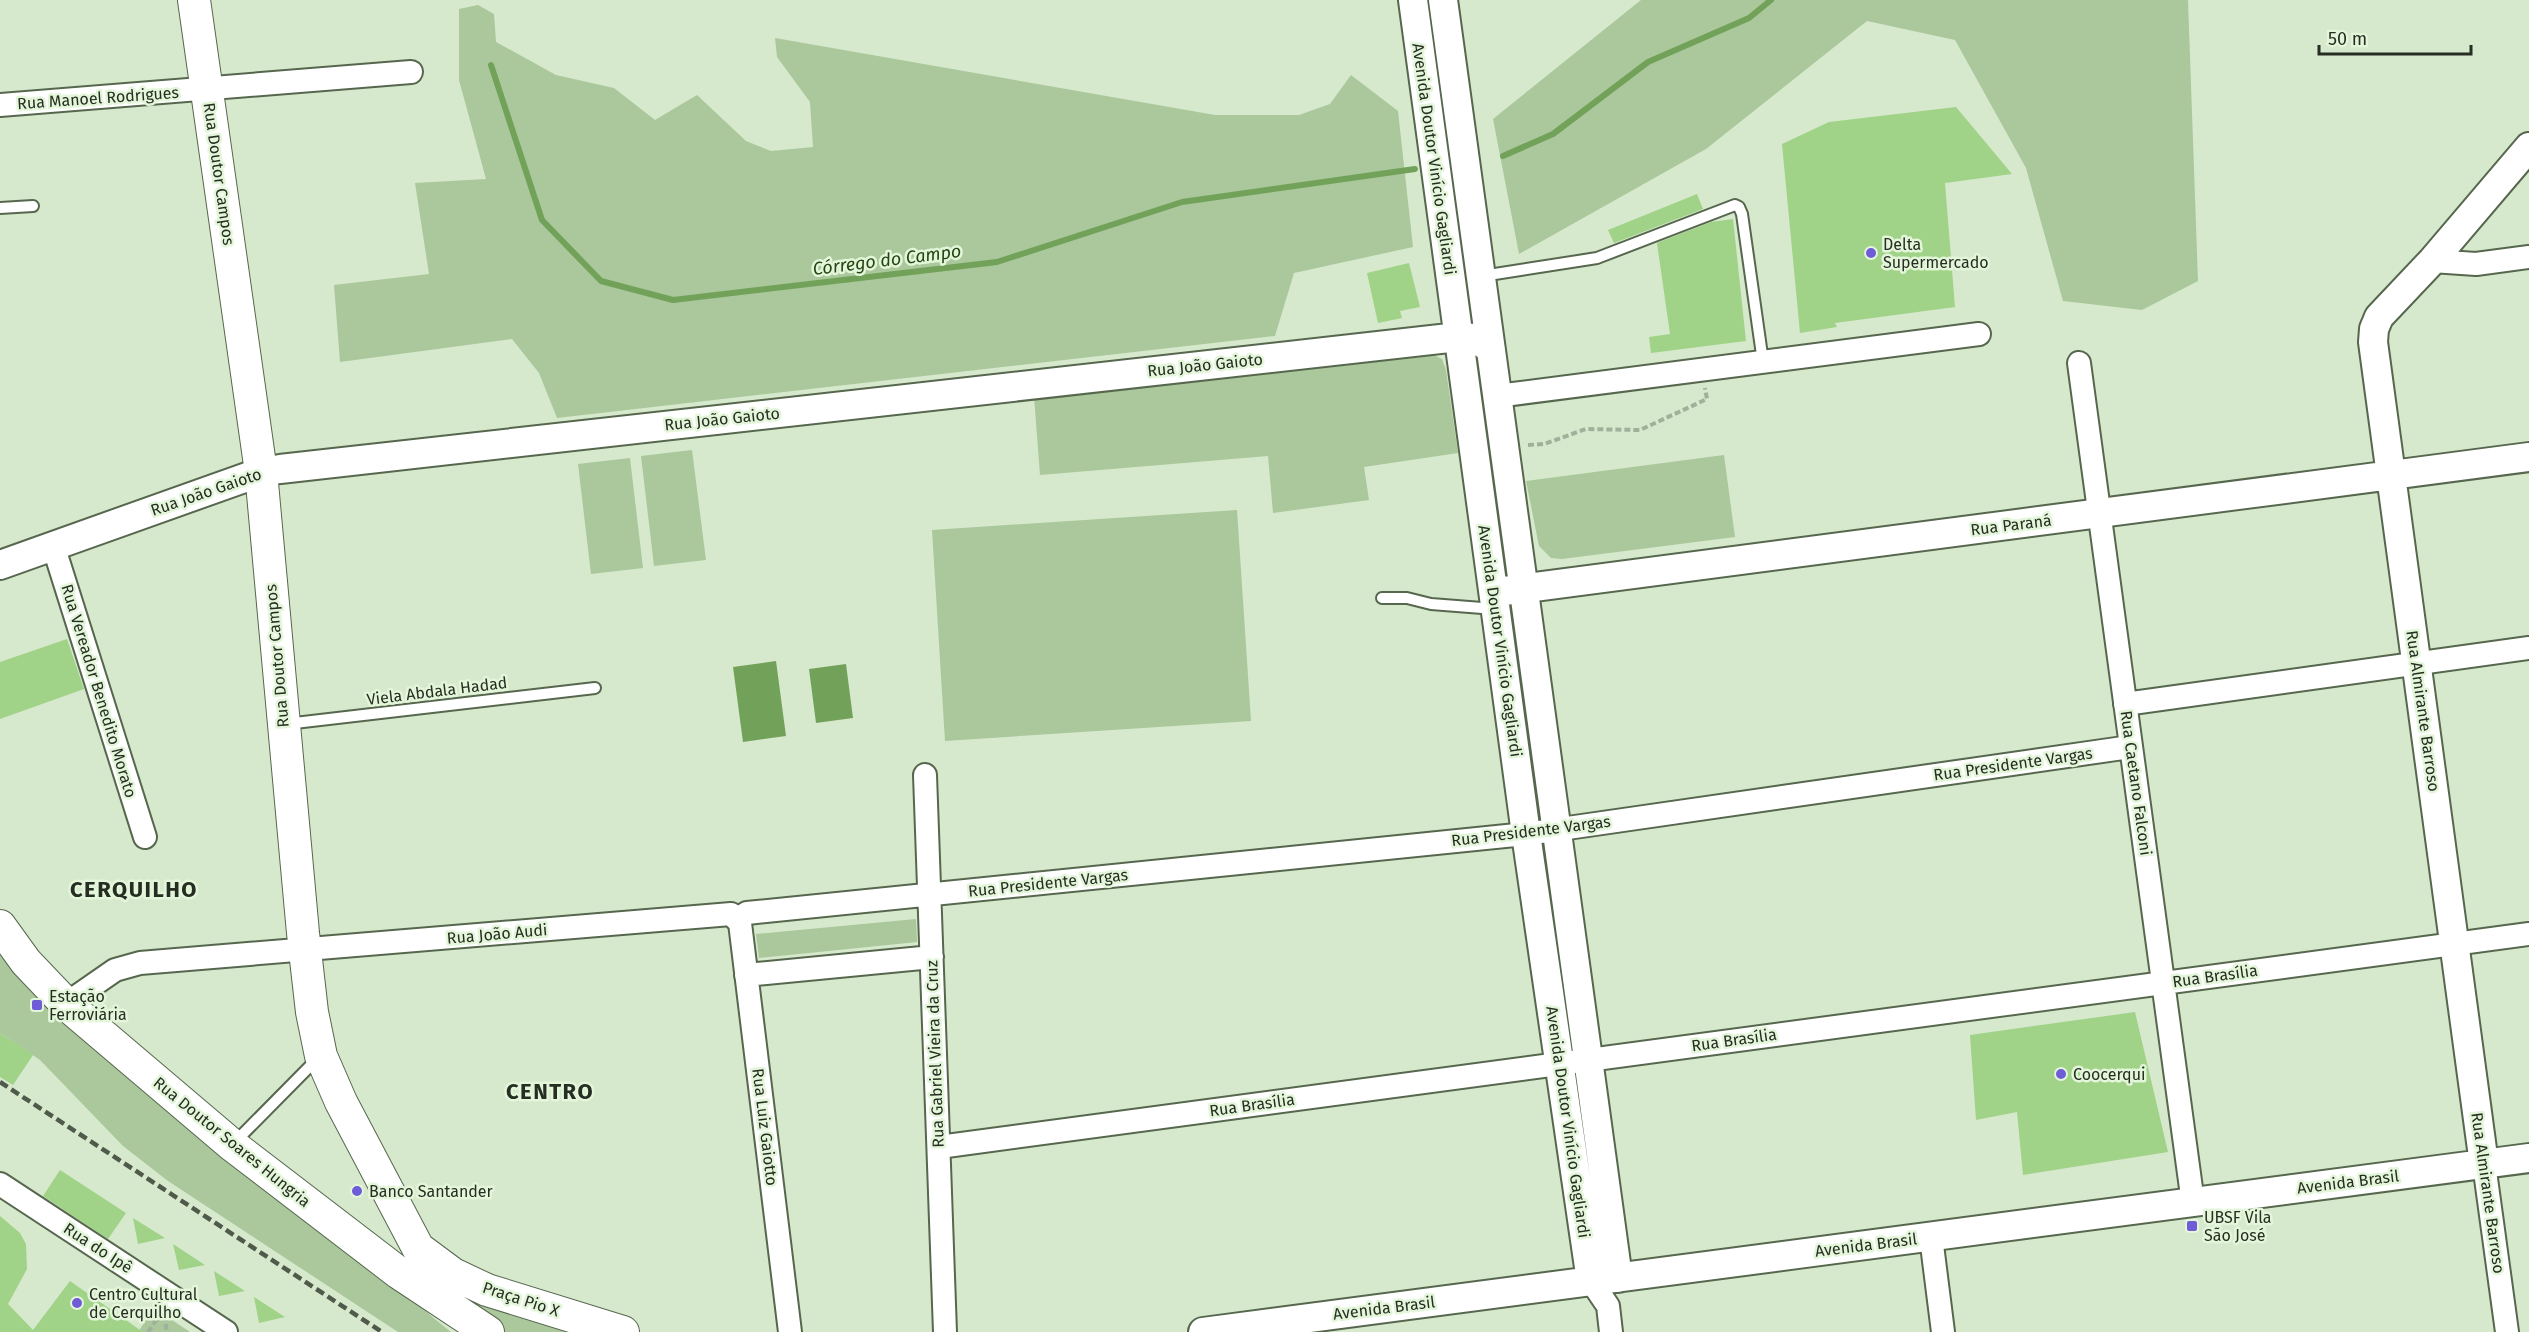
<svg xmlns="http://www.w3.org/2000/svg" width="2529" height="1332" font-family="'Fira Sans',sans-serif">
	<rect width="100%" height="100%" fill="#d6e9cd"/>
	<path fill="#aac89b" d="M1641,0h547l10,281 -56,29 -79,-9 -37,-133 -71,-128 -88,-19 -161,128 -187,105 -26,-135z
		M478,5l16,9 2,28 60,33 58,13 41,32 42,-25 49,46 25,10 42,-4 -3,-45 -33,-45 -2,-19 440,77h84l31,-11 21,-29 47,36 15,136 -119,26 -19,63 -718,82 -18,-45 -27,-34 -172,23 -6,-77 95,-11 -14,-91 71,-4 -27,-99v-71z
		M1432,354l10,5 4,11 12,83 -94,14 5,33 -96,13 -5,-57 -228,19 -6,-79z
		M692,450l14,110 -52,6 -13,-110z
		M1724,455l11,82 -173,22 -11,-1 -12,-12 -13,-65z
		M630,458l13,110 -52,6 -13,-110z
		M1237,510l14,211 -306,20 -13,-211z
		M916,919l1,23 -158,16 -3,-24z
		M0,943l436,377 15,12h-53l-230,-151 -45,-35 -83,-86 -40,-27z
		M413,1246l185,86h-93l-103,-71z
		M154,1308l36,24h-52z"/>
	<path fill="#72a259" d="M776,661l10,75 -43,6 -10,-75z
		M846,664l7,54 -37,5 -7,-54z"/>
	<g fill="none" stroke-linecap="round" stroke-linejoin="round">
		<path stroke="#72a259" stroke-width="6" d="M491,65l51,155 59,61 72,19 324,-38 185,-60 233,-33
			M1503,156l50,-22 95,-72 101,-44 22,-18"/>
	</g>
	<path fill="#a0d287" d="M1956,107l56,67 -67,9 10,124 -120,16 2,4 -37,6 -18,-189 47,-22z
		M1697,194l6,15 -89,34 -6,-13z
		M1733,219l13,122 -95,12 -2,-16 21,-3 -13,-91 54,-21z
		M1409,263l11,44 -20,4 2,7 -24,5 -11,-50z
		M67,639l17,50 -84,30v-57z
		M2135,1012l33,140 -145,23 -6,-63 -41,8 -6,-85z
		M0,1033l33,22 -20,30 -13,-8z
		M60,1170l66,43 -18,26 -65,-43z
		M0,1216l20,17 6,11 1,25 -19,35 25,26 37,-49 73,51h-143z
		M133,1218l32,20 -27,6z
		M173,1244l32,21 -26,5z
		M214,1271l31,20 -26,5z
		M254,1297l31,20 -26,6z"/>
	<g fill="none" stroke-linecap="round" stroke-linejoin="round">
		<g stroke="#56674e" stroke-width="14">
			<path id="service" d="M0,208l33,-2
				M1482,276l115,-18 138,-53 4,2 3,7 21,148
				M1382,598h25l24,6 64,5
				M286,724l309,-36
				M234,1143l84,-85"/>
		</g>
		<g stroke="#56674e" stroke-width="26">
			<path id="minor" d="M0,105l411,-33
				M2432,261l44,3 53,-7
				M2079,363l114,840
				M1497,396l482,-62
				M53,545l92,292
				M2125,704l404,-56
				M925,775l20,557
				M740,923l2,-7 5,-3 779,-79 604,-87
				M740,923l50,409
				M746,975l186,-18
				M66,1004l49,-34 25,-7 591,-49 9,9
				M939,1147l1590,-213
				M2484,1164l23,168
				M0,1184l226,148
				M1931,1237l12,95
				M1591,1281l17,25 3,26"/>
		</g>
		<g stroke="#56674e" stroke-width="32">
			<path id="tertiary" d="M1413,0l113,834 65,447
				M1443,0l175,1278
				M0,565l261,-93 19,-3 1178,-132c15,-1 22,3 33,13
				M1504,591l1025,-134
				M2484,1164l-111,-822 1,-13 5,-12 53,-56 97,-114
				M1203,1332l1326,-174"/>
		</g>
		<g stroke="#56674e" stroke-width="34">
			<path id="secondary" d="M194,0l67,472 42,461 9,79 9,44 20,46 77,146 35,26 34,16 136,42
				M0,926l26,36 40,42 166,141 167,128 89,59"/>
		</g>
		<path stroke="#a1b09a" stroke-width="4" stroke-dasharray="6 3" stroke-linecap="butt" d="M1528,445l16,-1 42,-15 54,1 67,-31 -2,-11
			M164,1315l3,17
			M148,1332l13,-19"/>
		<use href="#service" stroke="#fff" stroke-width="10"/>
		<use href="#minor" stroke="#fff" stroke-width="22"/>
		<use href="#tertiary" stroke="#fff" stroke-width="28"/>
		<use href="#secondary" stroke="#fff" stroke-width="32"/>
		<path stroke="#505a4b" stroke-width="4.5" stroke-dasharray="9 4.5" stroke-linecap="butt" d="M0,1082l382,250"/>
	</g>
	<g fill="#6e5dd7" stroke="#e3f6da" stroke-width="2">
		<circle cx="1871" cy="253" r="6"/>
		<rect x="31" y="999" width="12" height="12" rx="3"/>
		<circle cx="2061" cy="1074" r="6"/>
		<circle cx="357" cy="1191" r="6"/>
		<rect x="2186" y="1220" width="12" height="12" rx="3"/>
		<circle cx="77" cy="1303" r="6"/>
	</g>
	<g text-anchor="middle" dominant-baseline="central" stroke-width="5" stroke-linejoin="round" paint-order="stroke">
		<g font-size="16" fill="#262d22" stroke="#e3f6da">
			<text transform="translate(98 98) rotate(-4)">Rua Manoel Rodrigues</text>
			<text transform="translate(1434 159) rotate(82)">Avenida Doutor Vinício Gagliardi</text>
			<text transform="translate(219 174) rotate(82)">Rua Doutor Campos</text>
			<text transform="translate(1205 365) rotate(-6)">Rua João Gaioto</text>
			<text transform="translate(722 419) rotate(-6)">Rua João Gaioto</text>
			<text transform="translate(206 492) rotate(-19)">Rua João Gaioto</text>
			<text transform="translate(2011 525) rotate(-7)">Rua Paraná</text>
			<text transform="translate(1500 641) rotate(82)">Avenida Doutor Vinício Gagliardi</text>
			<text transform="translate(277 656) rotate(-95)">Rua Doutor Campos</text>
			<text transform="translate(99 691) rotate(73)">Rua Vereador Benedito Morato</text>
			<text transform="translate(437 691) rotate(-7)">Viela Abdala Hadad</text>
			<text transform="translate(2423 711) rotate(82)">Rua Almirante Barroso</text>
			<text transform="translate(2013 764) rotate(-8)">Rua Presidente Vargas</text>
			<text transform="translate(2136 783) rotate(82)">Rua Caetano Falconi</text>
			<text transform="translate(1531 831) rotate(-7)">Rua Presidente Vargas</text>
			<text transform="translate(1048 883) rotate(-6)">Rua Presidente Vargas</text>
			<text transform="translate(497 934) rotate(-5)">Rua João Audi</text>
			<text transform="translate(2215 976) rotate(-8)">Rua Brasília</text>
			<text transform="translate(1734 1040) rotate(-8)">Rua Brasília</text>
			<text transform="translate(935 1054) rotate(-92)">Rua Gabriel Vieira da Cruz</text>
			<text transform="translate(1252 1105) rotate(-8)">Rua Brasília</text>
			<text transform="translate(1568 1122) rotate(82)">Avenida Doutor Vinício Gagliardi</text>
			<text transform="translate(765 1127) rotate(83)">Rua Luiz Gaiotto</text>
			<text transform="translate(232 1142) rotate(39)">Rua Doutor Soares Hungria</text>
			<text transform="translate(2348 1182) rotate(-7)">Avenida Brasil</text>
			<text transform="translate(2488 1193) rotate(82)">Rua Almirante Barroso</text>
			<text transform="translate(1866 1245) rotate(-7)">Avenida Brasil</text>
			<text transform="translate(98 1248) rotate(33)">Rua do Ipê</text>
			<text transform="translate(521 1299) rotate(18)">Praça Pio X</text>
			<text transform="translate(1384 1308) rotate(-7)">Avenida Brasil</text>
		</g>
		<g font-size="16" fill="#262d22" stroke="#e3f6da" text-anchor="start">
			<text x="1883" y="244">Delta<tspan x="1883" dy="18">Supermercado</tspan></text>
			<text x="49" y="996">Estação<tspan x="49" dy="18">Ferroviária</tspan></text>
			<text x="2073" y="1074">Coocerqui</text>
			<text x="369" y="1191">Banco Santander</text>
			<text x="2204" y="1217">UBSF Vila<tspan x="2204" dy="18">São José</tspan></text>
			<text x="89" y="1294">Centro Cultural<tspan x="89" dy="18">de Cerquilho</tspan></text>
		</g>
		<g font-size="18" font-style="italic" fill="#264512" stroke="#e3f6da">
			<text transform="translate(887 260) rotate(-7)">Córrego do Campo</text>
		</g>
		<g font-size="22" font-weight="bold" letter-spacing="1.5" fill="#262d22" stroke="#e3f6da">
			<text x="134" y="889">CERQUILHO</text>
			<text x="550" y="1091">CENTRO</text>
		</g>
	</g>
	<path d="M2319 45v9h152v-9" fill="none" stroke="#262d22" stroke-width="3"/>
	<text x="2328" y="45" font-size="18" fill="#262d22" stroke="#e3f6da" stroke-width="4.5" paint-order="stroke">50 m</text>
</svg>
